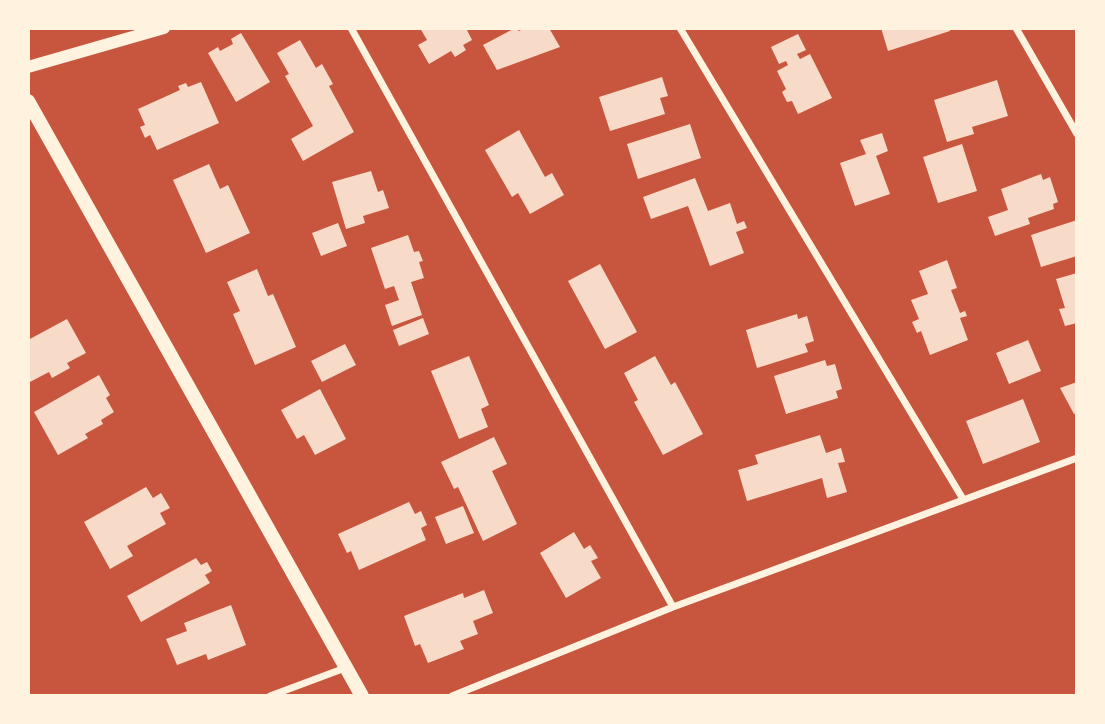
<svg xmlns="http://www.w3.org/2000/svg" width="1105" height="724" font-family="'Alegreya Sans',sans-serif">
	<rect width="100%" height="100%" fill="#c8553d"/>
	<path fill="#f7dbc8" d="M420,28h46l6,12 -9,5 3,5 -11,7 -4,-6 -22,13 -11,-19 9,-5z
		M515,28l4,3 6,-3h24l11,19 -63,23 -14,-25z
		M881,28h68l1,3 -62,20z
		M241,33l29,49 -34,20 -28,-49 10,-6 2,4 13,-7 -2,-5z
		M798,34l8,16 -9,4 3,5 10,-5 22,44 -34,16 -6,-13 -5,1 -5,-10 4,-3 -9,-18 11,-6 -2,-4 -7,3 -8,-17z
		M300,40l16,28 6,-4 11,20 -4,2 25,46 -51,29 -12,-22 22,-13 -28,-50 4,-2 -12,-21z
		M662,77l6,19 -8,2 5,16 -55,17 -11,-34z
		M997,80l11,36 -36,11 2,7 -27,8 -13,-42z
		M201,82l18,41 -62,27 -7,-15 -5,3 -5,-11 5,-2 -7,-16 42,-19 -2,-4 8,-3 2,4z
		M690,124l11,34 -63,21 -11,-35z
		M519,130l26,47 7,-4 12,22 -34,19 -12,-21 -6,4 -27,-47z
		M882,133l6,18 -12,5 14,38 -35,12 -15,-43 26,-9 -6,-14z
		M962,144l15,47 -39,12 -15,-46z
		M209,164l11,25 8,-4 22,48 -44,20 -33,-73z
		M371,171l7,21 5,-2 6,18 -26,8 2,7 -19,6 -14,-47z
		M1041,174l2,6 7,-3 8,25 -5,2 1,5 -26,9 2,6 -35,12 -7,-19 20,-7 -7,-21z
		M695,178l13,33 22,-8 7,21 7,-3 3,7 -11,4 8,21 -34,13 -22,-60 -37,13 -8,-22z
		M1077,220v36l-36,11 -10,-32z
		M338,223l9,23 -26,10 -9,-23z
		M408,235l6,17 5,-1 4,10 -4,1 5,16 -13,4 11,33 -30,11 -7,-21 14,-5 -5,-14 -9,3 -14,-41z
		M947,260l10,28 -6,2 9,23 5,-2 2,5 -7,2 8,22 -38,15 -9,-24 -4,2 -5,-11 7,-3 -8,-19 17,-6 -9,-23z
		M600,264l37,68 -32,17 -37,-68z
		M257,269l11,27 5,-2 23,53 -41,18 -22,-51 7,-3 -13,-29z
		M1077,273v50l-12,3 -6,-17 6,-1 -9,-29z
		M797,314l1,5 9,-3 7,25 -9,3 3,8 -51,16 -11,-38z
		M423,318l6,16 -30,12 -6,-16z
		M67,319l19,34 -19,10 3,5 -18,10 -3,-6 -21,11v-43z
		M1028,340l13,31 -32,13 -13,-31z
		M345,344l11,21 -34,17 -11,-21z
		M469,356l20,49 -8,4 7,18 -29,12 -28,-68z
		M655,356l16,29 4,-3 28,52 -40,21 -29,-53 4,-2 -14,-27z
		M825,360l2,6 8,-2 7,25 -6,2 2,7 -52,16 -12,-38z
		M99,375l11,20 -4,3 8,14 -13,8 2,4 -18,10 3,4 -30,17 -24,-43z
		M1077,382v31l-3,1 -14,-26z
		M320,389l26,50 -31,16 -11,-20 -7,4 -16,-29z
		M1023,399l17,43 -57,22 -17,-43z
		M820,435l6,18 15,-5 4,14 -7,1 9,29 -20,6 -5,-20 -75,23 -9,-31 20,-6 -3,-9z
		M494,437l13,27 -15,7 25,53 -34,17 -25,-54 -4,2 -13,-27z
		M146,487l7,11 8,-5 9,15 -10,5 6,11 -39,22 6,10 -23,13 -26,-47z
		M409,502l6,12 6,-3 6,14 -6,3 5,12 -67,30 -8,-19 -4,2 -9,-19z
		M463,506l11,27 -28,11 -11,-27z
		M574,532l10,17 6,-4 8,13 -7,3 10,17 -35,20 -26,-45z
		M196,558l5,7 6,-3 5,9 -7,4 5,8 -69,39 -14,-26z
		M484,590l9,23 -20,8 5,13 -18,7 4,8 -36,14 -8,-19 -5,2 -11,-30 59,-23 1,5z
		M231,605l15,40 -38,15 -2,-6 -29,11 -11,-26 21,-8 -3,-8z"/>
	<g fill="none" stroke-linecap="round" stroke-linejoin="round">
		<path stroke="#fff3e0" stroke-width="7" d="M351,28l322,579
			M680,28l283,471
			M1016,28l61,106
			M270,696l75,-28
			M452,696l221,-89 404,-149"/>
		<path stroke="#fff3e0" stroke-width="12" d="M28,67l136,-39"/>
		<path stroke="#fff3e0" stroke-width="14" d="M28,101l334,595"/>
	</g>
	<rect width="1105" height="724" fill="none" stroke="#fff3e0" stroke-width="60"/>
</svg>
